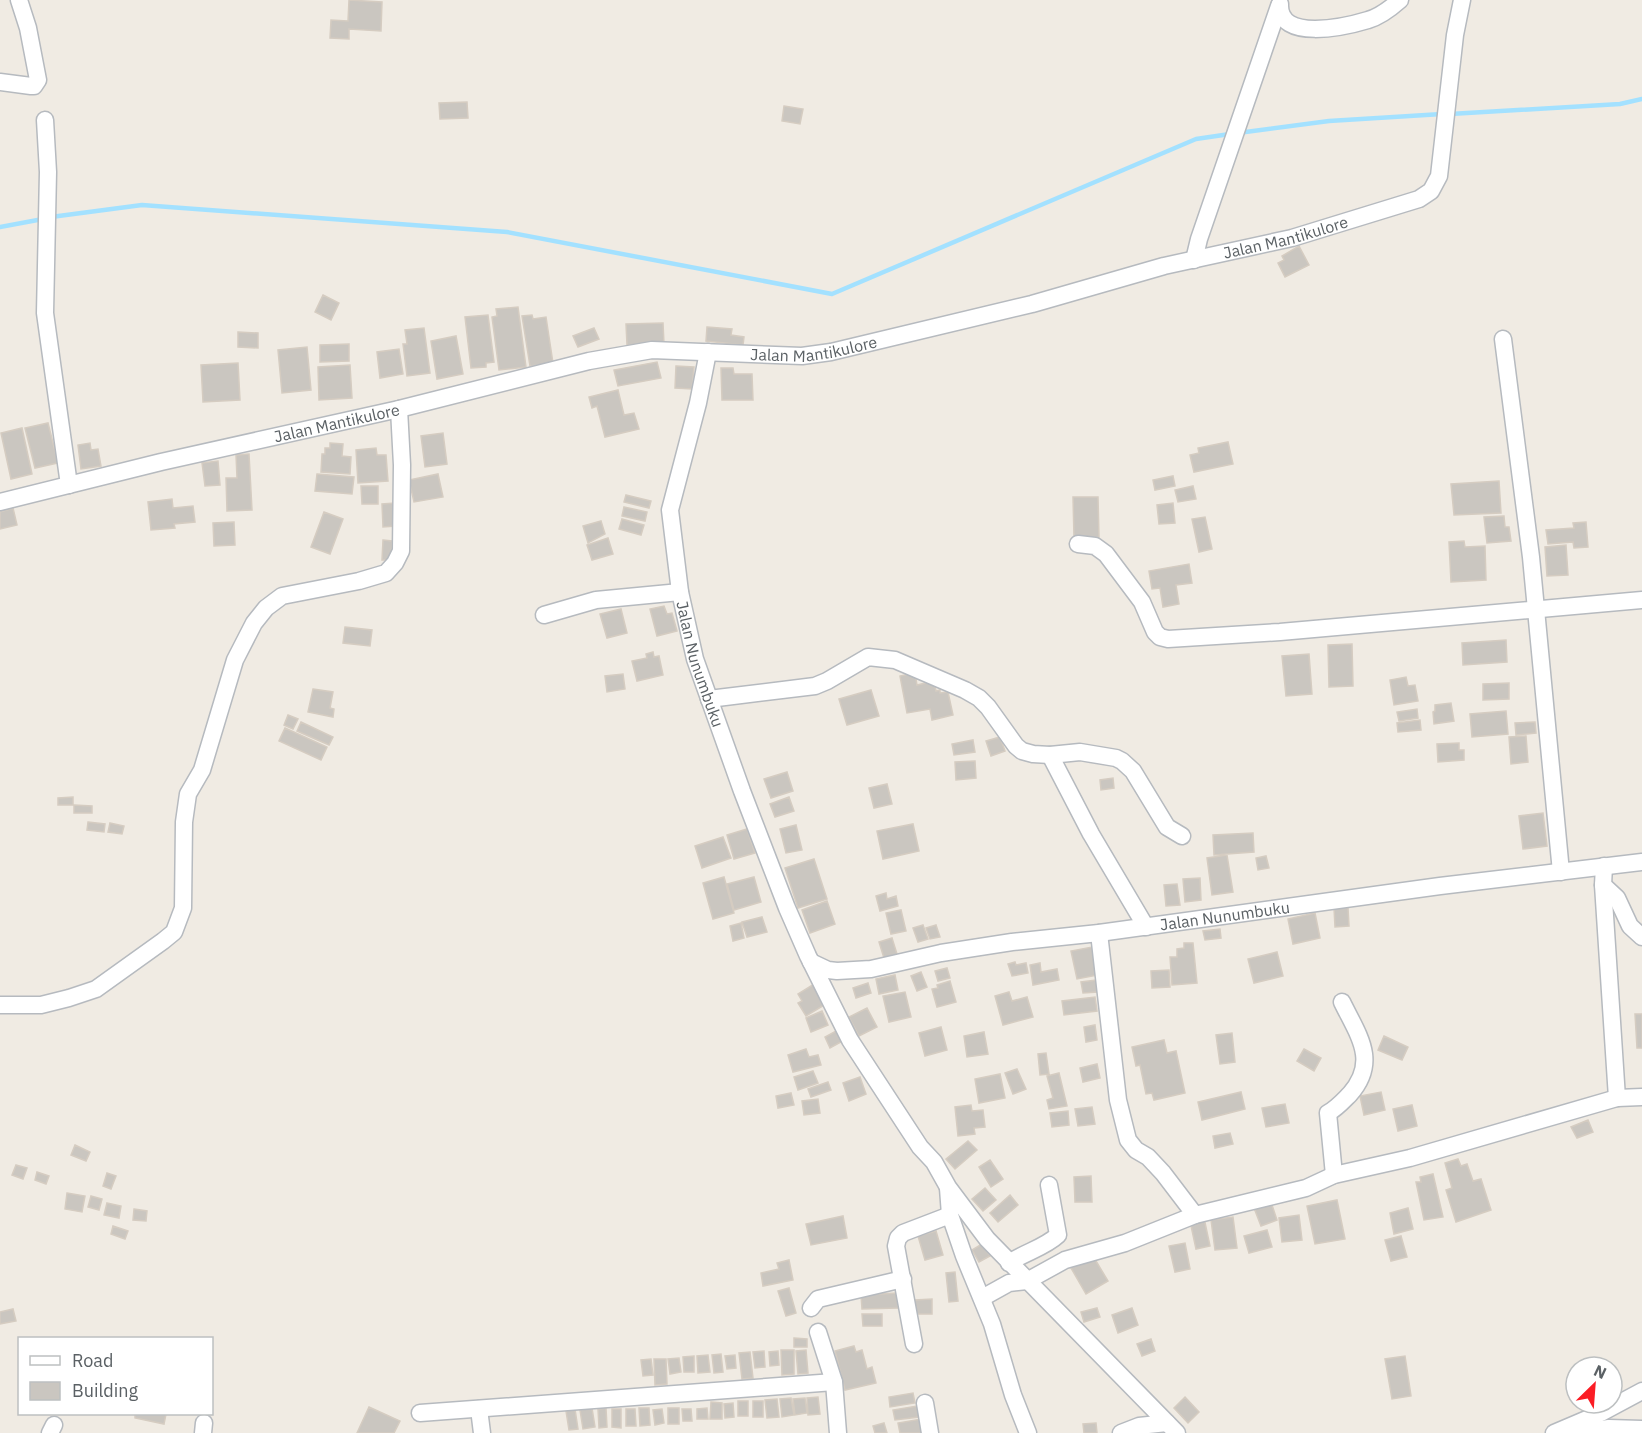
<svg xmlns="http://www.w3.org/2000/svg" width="1642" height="1433" font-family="'IBM Plex Sans',sans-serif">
	<rect width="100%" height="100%" fill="#f0ebe3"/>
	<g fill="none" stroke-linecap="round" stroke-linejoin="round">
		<path stroke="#a3e1ff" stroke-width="4.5" d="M1450,114l170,-10 22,-5
			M1238,133l91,-12 113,-7
			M51,217l91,-12 365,27 325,62 364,-155 34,-5
			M0,227l43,-8"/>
	</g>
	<path fill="#cac6c0" stroke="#d5ccc1" stroke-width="1.5" d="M349,0l33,2 -1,29 -32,-2v10l-19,-1 1,-18 17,1z
		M467,102l1,16 -28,1 -1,-16z
		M784,106l19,3 -3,15 -18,-3z
		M1299,246l10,19 -24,12 -7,-14 6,-3 -2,-4z
		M323,295l16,8 -8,17 -16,-8z
		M518,307l8,60 -27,3 -7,-53 5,-1 -1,-7z
		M488,315l6,47 -8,1v4l-15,1 -6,-51z
		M532,315l1,4 13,-2 7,46 -23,3 -8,-50z
		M663,323l1,21 -37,1 -1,-21z
		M707,327l25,2 -1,6 13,2 -1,8 -37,-4z
		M424,328l6,45 -23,3 -4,-32h4l-2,-14z
		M594,328l5,11 -21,8 -5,-11z
		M238,332l20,1v15l-20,-1z
		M456,336l7,38 -26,5 -6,-38z
		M349,344v17l-29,1v-17z
		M307,347l4,43 -29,3 -4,-43z
		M399,349l4,25 -23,4 -3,-26z
		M657,362l4,16 -43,8 -4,-16z
		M238,363l2,37 -37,2 -2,-37z
		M350,365l2,33 -33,2 -1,-33z
		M676,366l18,1 -2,22 -17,-1z
		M721,368h12l1,6h18l1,26h-31z
		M618,390l6,25 10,-2 5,16 -34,8 -8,-31 -5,2 -3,-11z
		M48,423l10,40 -23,5 -10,-40z
		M22,428l10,46 -21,5 -10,-46z
		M443,433l4,31 -22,3 -4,-31z
		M1228,442l5,22 -39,8 -4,-17 9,-2 -1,-5z
		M90,443l1,7 7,-1 3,17 -20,3 -3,-24z
		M330,443l13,1 -1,12 9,1 -1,17 -29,-2 1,-18h3v-6h5z
		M376,448l1,7h9l2,26 -30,2 -2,-33z
		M249,454l3,56 -25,1 -1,-33h11l-1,-23z
		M218,461l2,24 -15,1 -3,-23z
		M317,474l37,3 -2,17 -37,-3z
		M438,474l5,23 -29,5 -5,-22z
		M1173,476l2,10 -20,4 -2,-10z
		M1499,481l2,32 -47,2 -3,-31z
		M361,486h17v18h-16z
		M1193,486l3,13 -18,3 -3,-12z
		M626,495l25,6 -2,7 -25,-6z
		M1073,497h25l1,40 -25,1z
		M172,499l1,9 20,-2 2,16 -21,2 1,4 -24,2 -3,-28z
		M395,503l1,23 -13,1 -1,-23z
		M1173,503l2,20 -16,1 -2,-19z
		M624,507l23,5 -2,9 -23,-5z
		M13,508l4,17 -17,4v-17z
		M324,512l19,7 -13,35 -19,-7z
		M1504,516l1,11h4l2,14 -24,2 -3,-26z
		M1205,517l7,32 -13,3 -7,-33z
		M622,519l22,6 -3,10 -22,-6z
		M601,521l4,13 -17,9 -5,-17z
		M234,522l1,23 -21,1 -1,-23z
		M1586,522l2,25 -14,1 -1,-6 -25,2 -2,-14 28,-2 -1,-5z
		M608,538l5,16 -21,6 -5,-15z
		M383,540l9,1 -1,19h-9z
		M1464,541l1,6 20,-1 1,34 -35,2 -2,-40z
		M1566,545l2,30 -21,1 -2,-29z
		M1189,564l3,19 -16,2 3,19 -16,3 -3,-19 -8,1 -3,-18z
		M664,606l3,8 5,-1 5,18 -20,5 -7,-27z
		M621,609l6,24 -20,5 -7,-24z
		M345,627l27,3 -2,16 -27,-3z
		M1506,640l1,22 -44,3 -1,-22z
		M1352,644l1,42 -24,1 -1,-42z
		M653,652l1,5 5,-1 4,19 -26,6 -5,-20 15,-3 -1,-4z
		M1309,654l3,40 -26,2 -4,-40z
		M915,673l2,12 17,-4 2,10 4,-1v3l8,-1 5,23 -21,5 -2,-11 -23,4 -7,-37z
		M623,674l2,15 -18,3 -2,-16z
		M1406,677l2,9 7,-1 3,16 -24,4 -4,-25z
		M1509,683v16l-26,1v-16z
		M313,689l20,3 -3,16 4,1 -1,8 -25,-5z
		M871,690l8,26 -32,9 -8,-26z
		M1451,703l3,18 -20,3 -1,-12 2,-1v-6z
		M1417,709l1,9 -19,3 -2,-9z
		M1506,711l2,23 -36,3 -2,-23z
		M288,715l10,4 -5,10 -9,-4z
		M1420,720l1,10 -23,2 -1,-9z
		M301,722l32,15 -4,8 -32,-14z
		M1535,722l1,11 -20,2 -1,-12z
		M285,728l42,19 -6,13 -42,-19z
		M1526,736l2,26 -17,2 -2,-27z
		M1000,737l5,14 -14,5 -5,-15z
		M973,740l2,12 -21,3 -2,-11z
		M1459,743v7h5v10l-26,2 -1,-18z
		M975,761l1,17 -20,2 -1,-18z
		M787,772l6,19 -22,7 -7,-19z
		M1113,778l1,10 -13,2 -1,-10z
		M887,784l5,20 -18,4 -5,-20z
		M73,797v8h-15v-7z
		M789,797l5,14 -19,6 -5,-13z
		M74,805l18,1v7h-18z
		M1543,813l4,33 -24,3 -4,-33z
		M88,822l17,2 -1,8 -17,-2z
		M110,823l14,3 -2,8 -14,-2z
		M913,824l6,27 -36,8 -6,-28z
		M796,825l6,25 -16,3 -6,-24z
		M747,829l8,24 -21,6 -7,-24z
		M1253,833l1,19 -40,3 -1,-20z
		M723,837l8,21 -29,10 -7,-22z
		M1227,855l6,37 -21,3 -5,-37z
		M1266,856l3,12 -11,2 -2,-12z
		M814,859l13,40 -29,9 -13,-40z
		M724,877l10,36 -21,6 -10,-36z
		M754,877l7,25 -27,8 -7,-26z
		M1200,878l1,22 -16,2 -2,-23z
		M1177,884l3,21 -14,1 -2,-21z
		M886,893l1,6 9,-3 2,10 -18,5 -4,-15z
		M827,901l8,23 -25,9 -8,-23z
		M1334,908h14l1,18 -14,1z
		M901,910l5,21 -15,3 -5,-21z
		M1315,913l5,25 -27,6 -5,-25z
		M762,917l5,15 -20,5 -5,-15z
		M741,923l3,15 -11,3 -3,-15z
		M923,925l5,14 -10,3 -5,-14z
		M936,925l4,12 -10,2 -4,-11z
		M1220,929l1,9 -16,2 -2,-9z
		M892,938l5,16 -13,4 -5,-16z
		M1184,943h9l4,40 -25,2 -2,-28h7v-8l7,-1z
		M1092,947l6,28 -21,4 -6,-28z
		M1277,952l6,24 -29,7 -6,-24z
		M1015,962l1,3 10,-2 2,10 -16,3 -4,-12z
		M1040,963l1,9 16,-3 2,11 -26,5 -3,-20z
		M947,968l3,10 -12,3 -3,-10z
		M1169,970l1,17 -18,1 -1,-17z
		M921,972l6,15 -10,4 -6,-15z
		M895,975l3,15 -19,4 -3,-15z
		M1096,980l2,12 -15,1 -2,-11z
		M950,981l6,21 -19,5 -5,-18 6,-1 -1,-3z
		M868,983l3,10 -15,5 -3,-10z
		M814,984l12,20 -20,12 -8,-13 4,-2 -4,-7z
		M905,992l6,25 -22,5 -6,-26z
		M1009,992l3,9 15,-4 6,20 -30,8 -8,-29z
		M1095,997l2,14 -33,4 -2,-14z
		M867,1008l10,19 -18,9 -10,-19z
		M822,1011l6,14 -17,7 -5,-14z
		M1635,1014h7v34h-5z
		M1095,1025l2,15 -11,2 -2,-15z
		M941,1027l6,23 -22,6 -6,-23z
		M836,1031l5,11 -11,6 -5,-11z
		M984,1032l4,22 -21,3 -3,-21z
		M1232,1033l3,29 -15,2 -4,-29z
		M1384,1036l24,11 -6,13 -24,-10z
		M1164,1040l3,13 9,-2 9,42 -31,7 -2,-7 -6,1 -6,-29 -4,1 -4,-19z
		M806,1049l3,8 9,-2 3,10 -28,7 -5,-17z
		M1304,1049l17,9 -7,13 -17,-10z
		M1046,1053l3,21 -9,1 -2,-21z
		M1097,1064l3,14 -17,4 -3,-14z
		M1017,1069l9,20 -13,5 -8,-21z
		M813,1071l5,12 -20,7 -4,-13z
		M1059,1073l8,33 -18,3 -2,-9 6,-2 -6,-22z
		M1000,1074l5,24 -26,5 -4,-24z
		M860,1077l6,17 -17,7 -6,-18z
		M828,1082l3,8 -20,7 -3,-8z
		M1241,1092l4,17 -43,11 -4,-18z
		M1381,1092l4,18 -21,5 -4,-19z
		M791,1093l3,12 -16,3 -2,-12z
		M818,1099l2,14 -16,2 -2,-14z
		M1285,1104l4,19 -23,4 -4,-19z
		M971,1105l1,6 11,-1 2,17 -11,1 1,6 -17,2 -3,-29z
		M1412,1105l5,21 -19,5 -5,-22z
		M1092,1107l3,17 -17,2 -3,-17z
		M1068,1111l1,14 -17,2 -2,-14z
		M1588,1120l5,12 -16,6 -6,-11z
		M1230,1133l3,11 -18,4 -2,-12z
		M968,1141l9,9 -22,19 -9,-10z
		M75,1145l15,7 -4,9 -15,-6z
		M1458,1159l3,7 6,-2 6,17 8,-2 10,31 -35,12 -10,-32 6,-2 -7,-25z
		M990,1160l13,19 -12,8 -12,-20z
		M16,1165l11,3 -4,11 -11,-4z
		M37,1172l12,4 -3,8 -11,-4z
		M107,1173l9,3 -5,13 -8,-3z
		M1433,1174l10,43 -19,3 -8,-38h5l-1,-5z
		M1091,1176l1,26h-17l-1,-25z
		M985,1188l11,12 -13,11 -11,-12z
		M67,1193l18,3 -3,16 -17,-3z
		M1010,1195l8,10 -20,17 -8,-9z
		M91,1196l11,3 -3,11 -11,-3z
		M1337,1200l8,39 -30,5 -8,-38z
		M1271,1202l6,18 -16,6 -7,-18z
		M107,1203l14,3 -2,12 -15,-3z
		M1408,1208l5,21 -19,5 -4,-21z
		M134,1209l13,2 -1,10 -13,-1z
		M1299,1215l3,25 -20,2 -3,-24z
		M843,1216l4,22 -36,7 -5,-21z
		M1233,1217l4,31 -22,2 -4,-30z
		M1204,1218l6,28 -14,3 -6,-28z
		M113,1226l15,5 -3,8 -14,-5z
		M1267,1230l5,17 -23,6 -5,-17z
		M936,1231l7,24 -18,5 -7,-24z
		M1401,1236l6,21 -16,4 -6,-21z
		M1185,1243l5,26 -15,3 -6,-26z
		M982,1244l8,12 -11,6 -7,-12z
		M1093,1256l15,25 -22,13 -15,-26z
		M789,1260l4,20 -30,6 -2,-13 18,-4 -2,-6z
		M955,1272l3,29 -9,1 -3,-29z
		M789,1288l7,25 -10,3 -8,-25z
		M897,1293l1,15 -36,1 -1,-14z
		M932,1299v15h-16l-1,-14z
		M1097,1308l3,9 -16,5 -3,-10z
		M1132,1308l6,17 -20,8 -6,-18z
		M13,1309l3,12 -16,3v-12z
		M862,1314h20v12h-19z
		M794,1338l13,1v8h-13z
		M1151,1339l4,12 -13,5 -5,-12z
		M854,1346l2,6 6,-2 5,19 5,-2 4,16 -31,7 -10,-39z
		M781,1350h13v24l-12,1z
		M806,1350l2,23 -10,1 -2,-23z
		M764,1351l1,16 -10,1 -2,-16z
		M778,1351l1,14 -9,1 -1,-14z
		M750,1352l3,26 -11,1 -3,-26z
		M721,1354l2,18 -9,1 -2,-18z
		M708,1355l2,17 -12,1 -1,-17z
		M735,1355l1,13 -9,1 -2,-13z
		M694,1356v16h-10l-1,-15z
		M1405,1356l6,40 -19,3 -7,-40z
		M679,1358l2,14 -11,2 -2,-15z
		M651,1359l2,16 -10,1 -2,-16z
		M654,1359h12l1,25 -12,1z
		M913,1393l2,10 -25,4 -1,-10z
		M818,1397l2,17 -12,1 -1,-17z
		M1185,1397l14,15 -11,11 -14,-15z
		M791,1398l3,17 -12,2 -2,-18z
		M805,1398l2,15 -12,2 -2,-16z
		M777,1399l2,18 -12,1 -2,-18z
		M738,1401h10v15h-10z
		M753,1401h10v16h-10z
		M711,1402l11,1v16h-12z
		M733,1403l1,14 -9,1 -1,-14z
		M917,1406l2,11 -24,3 -2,-10z
		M369,1407l31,14 -6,12h-37z
		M592,1408l3,19 -12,2 -3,-19z
		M606,1408l1,19 -8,1 -1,-19z
		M639,1408h10l1,17 -10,1z
		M668,1408h11v16h-11z
		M707,1408l1,11h-11v-10z
		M575,1409l3,20 -9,1 -3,-19z
		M612,1409h9v19l-9,-1z
		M626,1409h9l1,17h-10z
		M662,1409l2,14 -9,2 -2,-15z
		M682,1409h9l1,12h-9z
		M135,1414h31l-2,10 -29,-6z
		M921,1419l2,14h-23l-2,-10z
		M884,1423l3,10h-12l-2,-7z
		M1096,1423l1,10h-13l-1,-9z"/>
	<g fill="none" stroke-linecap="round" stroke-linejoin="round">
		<g stroke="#b6babf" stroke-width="19">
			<g id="street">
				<path d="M1280,4c-2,38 65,23 88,16 11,-3 23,-12 32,-20"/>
				<path d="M0,82l31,4h3l4,-6 -10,-52 -9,-28"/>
				<path d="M45,120l3,52 -3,141 24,172"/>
				<path d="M1194,260l5,-21 80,-233"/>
				<path d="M1503,339l28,218 30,315"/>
				<path id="s1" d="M708,352l-10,51 -28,107 10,82 15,67 47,132 45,117 21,48 42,84 70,107 14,15 14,25 39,52 190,194"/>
				<path id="s2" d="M0,502l161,-40 238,-53 190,-48 63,-11 150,6 29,-4 201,-48 132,-38 128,-28 127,-39 12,-8 8,-15 16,-141 7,-35"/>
				<path d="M1078,544l17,2 11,8 36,48 13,30 5,5 8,2 112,-7 362,-32"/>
				<path d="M544,615l52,-15 84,-8"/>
				<path d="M709,699l106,-13 12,-5 41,-24 27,3 70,30 14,8 9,9 28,39 6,5 11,3 17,1 30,-3 36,6 6,3 11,10 34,56 15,9"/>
				<path d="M1050,755l41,79 55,93"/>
				<path d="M1604,866l-1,19 14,213"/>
				<path d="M1603,885l14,13 13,28 12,11"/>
				<path d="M1099,933l19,167 10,40 8,10 12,7 15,16 32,42"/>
				<path id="s3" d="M811,962l17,8 9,1 34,-2 70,-16 71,-11 87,-9 341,-47 202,-24"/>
				<path d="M0,1005h41l28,-7 27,-9 67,-48 11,-9 9,-24 1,-86 4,-28 14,-24 33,-110 19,-37 12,-15 16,-12 77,-15 27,-8 9,-10 6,-12 1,-86 -3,-56"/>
				<path d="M1334,1175l-6,-62c9,-5 15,-12 22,-19 29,-33 8,-59 -8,-92"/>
				<path d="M948,1188l2,27 14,41 28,68 21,71 15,38"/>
				<path d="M1009,1263c16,-11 35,-15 49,-28l-9,-50"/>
				<path d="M982,1298l27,-15 18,-2 38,-21 60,-17 70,-28 111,-27 28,-13 76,-17 207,-60 25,-1"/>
				<path d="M811,1308l7,-9 85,-20"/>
				<path d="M818,1332l16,50 4,51"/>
				<path d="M914,1344l-18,-98 2,-8 5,-5 47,-18"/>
				<path d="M925,1403l5,30"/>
				<path d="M479,1409l3,24"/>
				<path d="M420,1413l414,-31"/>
				<path d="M50,1433l4,-8"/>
				<path d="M203,1433l1,-10"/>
				<path d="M1121,1433l18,-7 28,-3"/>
				<path d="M1554,1433l47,-20 41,-22"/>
				<path d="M1578,1433l31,-5 33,1"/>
			</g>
		</g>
		<use href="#street" stroke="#fff" stroke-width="16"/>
	</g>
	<g text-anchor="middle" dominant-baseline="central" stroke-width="4.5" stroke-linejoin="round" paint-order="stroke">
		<g font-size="16" fill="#5b6165" stroke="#fff">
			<text stroke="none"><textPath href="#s2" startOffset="1318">Jalan Mantikulore</textPath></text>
			<text stroke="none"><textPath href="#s2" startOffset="832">Jalan Mantikulore</textPath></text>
			<text stroke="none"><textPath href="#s2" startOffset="346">Jalan Mantikulore</textPath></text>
			<text stroke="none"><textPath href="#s1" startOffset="320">Jalan Nunumbuku</textPath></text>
			<text stroke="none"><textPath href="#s3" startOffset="420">Jalan Nunumbuku</textPath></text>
		</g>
	</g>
	<rect x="18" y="1337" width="195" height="78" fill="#ffffff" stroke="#bdc0c1" stroke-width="1.5"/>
	<rect x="30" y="1356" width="30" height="9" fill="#ffffff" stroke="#bdc0c1" stroke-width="1.5"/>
	<text x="72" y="1367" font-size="18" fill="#5b6165">Road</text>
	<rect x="30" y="1382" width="30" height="18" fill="#cac6c0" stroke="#bdc0c1" stroke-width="1.5"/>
	<text x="72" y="1397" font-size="18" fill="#5b6165">Building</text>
	<g transform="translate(1594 1385) rotate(25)"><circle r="28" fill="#ffffff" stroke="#bdc0c1" stroke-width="1.5"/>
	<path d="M0-4.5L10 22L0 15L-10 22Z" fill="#fb1d25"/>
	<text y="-9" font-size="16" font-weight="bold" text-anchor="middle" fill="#5b6165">N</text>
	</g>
</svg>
